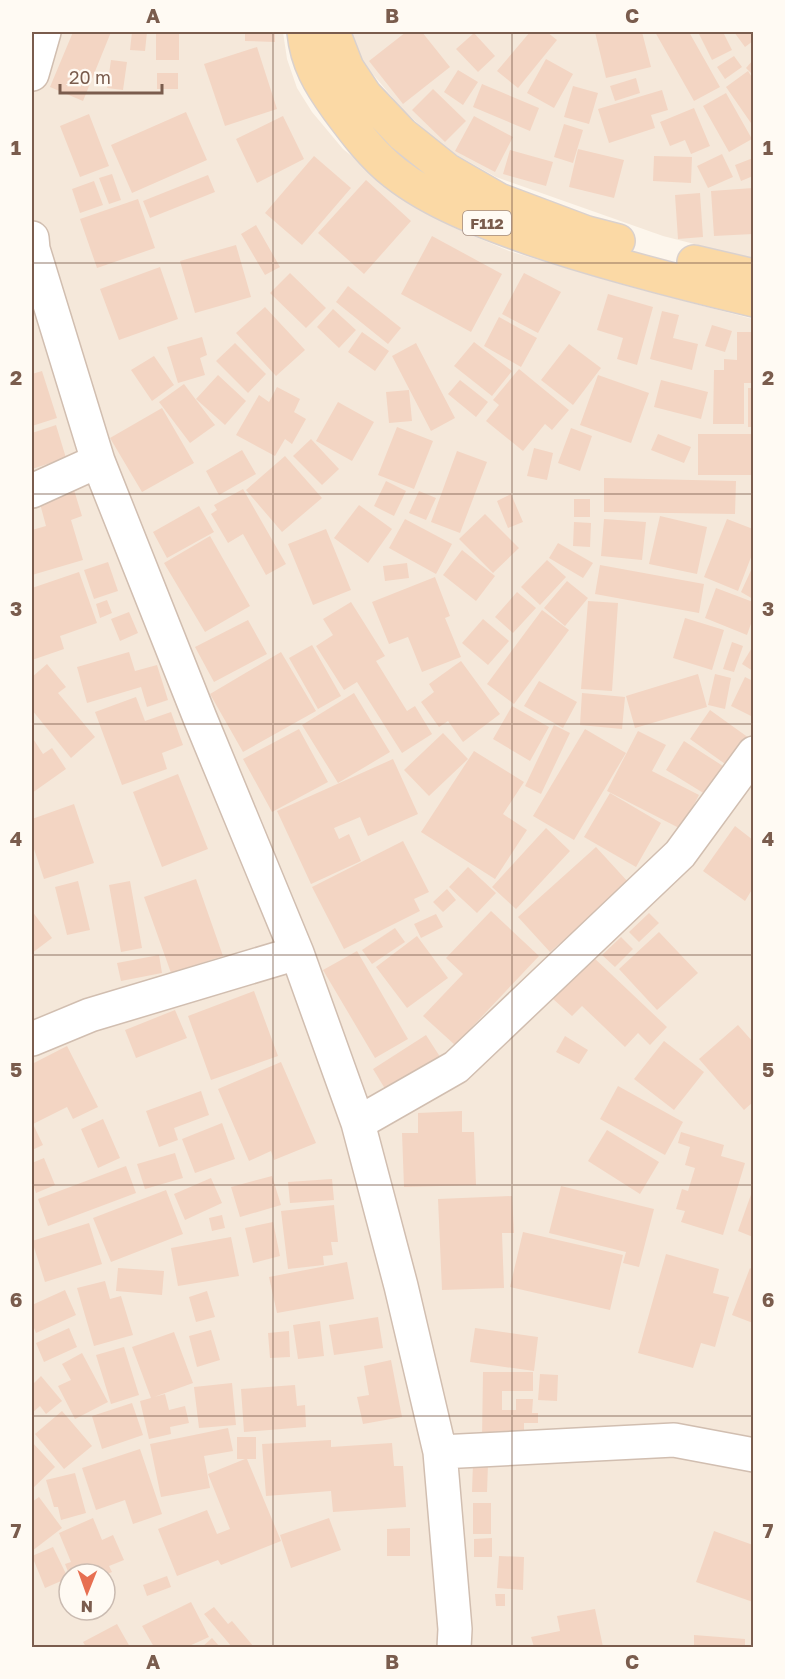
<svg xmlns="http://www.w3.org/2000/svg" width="785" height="1679" font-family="'Golos Text',sans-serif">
	<rect width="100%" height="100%" fill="#fdf6ec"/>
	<path fill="#f5e8da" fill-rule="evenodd" d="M32,32h251l4,27 10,29 15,24 31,37 64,52 45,26 57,24 114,34 130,34v1328l-721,1zM69,1574h36v36h-36z
		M352,32h401v227l-90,-23 -167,-59 -50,-28 -43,-39 -38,-45 -8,-16z"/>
	<path fill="#f3d5c3" d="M73,32h38l-28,69 -33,-14z
		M132,32h15l-2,19 -15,-1z
		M179,32v28h-23v-27z
		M245,32h30v10l-30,-1z
		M406,32h16l28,35 -47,37 -34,-43z
		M530,32h17l10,8 -39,48 -21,-17z
		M595,32h47l9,35 -45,11z
		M655,32h34l31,55 -26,14z
		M698,32h25l9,18 -20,10z
		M734,32h19v9l-8,6z
		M474,33l21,23 -17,16 -22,-23z
		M257,47l20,62 -52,17 -21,-62z
		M734,56l8,11 -17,12 -8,-12z
		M546,59l27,15 -19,34 -27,-15z
		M111,60l16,2 -4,28 -16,-2z
		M753,60v15l-7,-7z
		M458,70l20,12 -15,23 -19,-13z
		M748,71l5,8v47l-27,-39z
		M157,73h21v16h-21z
		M636,78l4,15 -25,8 -5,-15z
		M482,84l57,24 -9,23 -57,-24z
		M573,86l25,7 -9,31 -25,-7z
		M433,89l33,32 -21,21 -33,-32z
		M662,90l6,20 -17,5 4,13 -46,15 -11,-34z
		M726,93l26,46 -23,13 -26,-46z
		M694,108l16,38 -19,8 -6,-14 -15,6 -10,-24z
		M186,112l21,48 -75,33 -21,-48z
		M89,114l20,52 -29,11 -20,-51z
		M283,116l21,43 -47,24 -21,-44z
		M474,116l39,21 -18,35 -40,-21z
		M564,124l19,6 -10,33 -19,-6z
		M578,149l46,11 -10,38 -45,-11z
		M510,150l43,12 -7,24 -43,-12z
		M722,154l11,23 -25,11 -11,-22z
		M314,156l37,32 -49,57 -37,-32z
		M654,156l38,1 -1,26 -38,-2z
		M753,158v18l-12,5 -6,-16z
		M112,174l9,26 -12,4 -10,-26z
		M208,175l7,17 -65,26 -7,-17z
		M366,180l45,41 -47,53 -46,-41z
		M94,181l9,24 -23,8 -8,-24z
		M753,188v46l-39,2 -3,-45z
		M700,193l3,44 -25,2 -3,-44z
		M138,199l17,49 -58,20 -17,-49z
		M256,225l24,42 -15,8 -24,-41z
		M432,236l70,38 -31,58 -70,-38z
		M236,245l15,52 -56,16 -15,-52z
		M160,267l18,52 -59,21 -19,-51z
		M290,273l36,35 -20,20 -36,-35z
		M524,273l37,19 -23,41 -36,-19z
		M348,286l53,42 -13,16 -52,-42z
		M608,294l45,13 -16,58 -20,-6 6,-21 -26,-8z
		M265,307l40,43 -29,26 -40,-43z
		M333,309l23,21 -17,18 -22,-21z
		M662,311l17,4 -6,23 25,6 -6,26 -42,-11z
		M499,317l38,21 -16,29 -37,-21z
		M712,325l20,6 -7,21 -20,-6z
		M362,332l27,19 -14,20 -27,-19z
		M737,332h16v51h-9v41h-31l1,-54h10v-11l13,1z
		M202,337l5,18 -7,3 5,17 -27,8 -11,-36z
		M474,342l38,29 -20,25 -38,-30z
		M235,343l31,31 -18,19 -32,-32z
		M416,343l39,75 -24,13 -39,-75z
		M569,344l32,24 -28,37 -32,-25z
		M154,356l20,29 -22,16 -21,-31z
		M519,369l50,41 -17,20 -7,-6 -22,27 -37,-30 13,-16 -6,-5z
		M42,371l15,47 -25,8v-52z
		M218,375l28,26 -21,24 -29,-26z
		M598,375l51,18 -18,50 -51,-18z
		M460,380l28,22 -12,15 -28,-23z
		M661,380l47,12 -7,27 -47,-12z
		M184,384l31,41 -25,18 -31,-41z
		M277,387l23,12 -6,13 12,7 -14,25 -7,-5 -10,17 -39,-21 23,-40 10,7z
		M748,388h5v39h-5z
		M409,390l3,31 -23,2 -3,-31z
		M338,402l36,20 -22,39 -36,-20z
		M162,408l32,55 -52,29 -32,-54z
		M56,425l10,33 -34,11v-36z
		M397,427l36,14 -19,48 -36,-14z
		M571,428l21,8 -12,35 -22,-8z
		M658,434l33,13 -7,16 -33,-13z
		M698,434h54l-1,41h-53z
		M311,439l28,30 -17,16 -29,-29z
		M534,448l19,5 -6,27 -20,-4z
		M242,450l14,24 -37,21 -13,-24z
		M457,451l30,11 -27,71 -29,-11z
		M285,456l37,42 -40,34 -36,-42z
		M604,478l132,3 -1,33 -131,-2z
		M386,481l20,10 -12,25 -20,-10z
		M243,489l43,75 -20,11 -23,-41 -15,9 -17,-29 6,-4 -3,-5z
		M74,490l8,26 -11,4 12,40 -51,15v-45l14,-4 -7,-26z
		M419,491l17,7 -10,22 -17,-7z
		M511,494l12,28 -15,6 -11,-27z
		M574,499h16v18h-16z
		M359,505l33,24 -24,34 -34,-25z
		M199,506l15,26 -47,26 -14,-26z
		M485,514l34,34 -26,25 -34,-34z
		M660,516l47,11 -10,47 -48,-10z
		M405,519l47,25 -16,30 -47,-26z
		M604,519l42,3 -4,38 -41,-4z
		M727,519l26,10v23l-15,39 -34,-14z
		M574,522l17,1 -1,24 -17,-1z
		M326,529l25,61 -38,15 -25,-61z
		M210,536l40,70 -45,26 -41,-69z
		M558,543l35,20 -10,15 -34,-20z
		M462,550l33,26 -19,25 -33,-26z
		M547,560l19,17 -26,28 -19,-18z
		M108,562l10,29 -24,8 -10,-29z
		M407,563l2,15 -24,3 -2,-15z
		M600,565l104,19 -5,29 -104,-19z
		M753,566v33l-12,-7z
		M79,572l18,51 -37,13 4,13 -32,11v-72z
		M435,577l15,39 -5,2 16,39 -39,15 -14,-35 -19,7 -17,-42z
		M567,581l21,17 -23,28 -21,-18z
		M716,588l37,14v16l-6,17 -42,-17z
		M517,592l19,16 -23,25 -18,-16z
		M107,600l5,13 -12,5 -4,-14z
		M588,601l30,2 -6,88 -31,-2z
		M351,602l34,54 -9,5 31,50 8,-5 17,28 -30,19 -45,-71 -13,8 -28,-44 17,-11 -10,-16z
		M542,610l27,20 -55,74 -27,-20z
		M129,612l9,21 -18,8 -9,-22z
		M685,618l39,12 -12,40 -39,-12z
		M483,619l26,22 -21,24 -26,-22z
		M248,620l19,34 -53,28 -19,-35z
		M732,642l11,4 -9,26 -11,-3z
		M312,645l29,51 -23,13 -29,-51z
		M753,646v25l-11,-7z
		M129,652l6,19 22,-6 11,35 -21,7 -6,-20 -54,16 -10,-36z
		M281,652l35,59 -73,41 -33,-58z
		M461,661l39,53 -37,28 -15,-21 -9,6 -18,-25 13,-10 -5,-8z
		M47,664l19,23 -8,6 37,44 -24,21 -39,-48v-33z
		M698,674l9,33 -72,21 -9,-32z
		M715,674l16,4 -6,31 -17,-4z
		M745,677l8,4v36l-22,-11z
		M539,681l38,21 -14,26 -39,-22z
		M354,693l36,59 -52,31 -36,-58z
		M582,693l43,4 -3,32 -42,-4z
		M136,697l9,24 26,-9 12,33 -21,8 5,16 -45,16 -27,-73z
		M512,706l37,21 -19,34 -37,-22z
		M710,710l39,28 -21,28 -38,-27z
		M554,725l16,8 -29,61 -16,-8z
		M299,729l29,53 -56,30 -29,-53z
		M585,729l41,24 -52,87 -41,-24z
		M638,731l28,14 -14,26 47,24 -18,34 -74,-38z
		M443,733l25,26 -39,37 -25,-26z
		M32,737l11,17 9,-6 14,21 -34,24z
		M684,741l39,25 -18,28 -39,-24z
		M474,751l50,31 -21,32 24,16 -32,49 -74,-47z
		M393,759l25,55 -50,22 -8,-19 -26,11 5,11 10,-5 12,27 -50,23 -34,-73z
		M178,774l30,75 -46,18 -29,-75z
		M610,793l51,30 -25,44 -52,-30z
		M74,804l20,59 -50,16 -12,-36v-24z
		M735,826l18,14v48l-8,13 -42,-30z
		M546,828l24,23 -54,58 -24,-22z
		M403,841l26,51 -15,7 6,12 -76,38 -32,-62z
		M596,847l33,36 -79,69 -32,-35z
		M468,867l28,26 -19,20 -28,-26z
		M196,879l27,77 -52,17 -27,-76z
		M78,881l12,49 -23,5 -12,-48z
		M130,881l12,67 -21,4 -12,-67z
		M447,889l9,11 -13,12 -10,-10z
		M32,911l20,27 -20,15z
		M491,911l48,45 -84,89 -32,-29 40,-42 -17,-16z
		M649,913l10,10 -20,19 -10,-10z
		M436,914l7,13 -22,11 -7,-14z
		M395,928l10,14 -33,22 -10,-14z
		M659,932l39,41 -41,37 -38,-41z
		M417,936l31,42 -41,30 -31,-41z
		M621,937l12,12 -18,18 -13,-12z
		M357,951l51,88 -33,19 -52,-88z
		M159,955l3,18 -41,8 -4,-18z
		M592,956l75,71 -17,18 -12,-12 -13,14 -43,-41 -10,10 -20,-18z
		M254,991l24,65 -67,24 -23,-64z
		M175,1010l12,28 -51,20 -11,-28z
		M738,1025l15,17v60l-9,8 -45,-51z
		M426,1035l18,28 -54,34 -17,-28z
		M565,1036l23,14 -9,14 -23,-12z
		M664,1041l40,31 -30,38 -40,-31z
		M67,1046l31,61 -25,12 -6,-12 -34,17 10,21 -11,5v-86z
		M281,1062l35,81 -42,17 -3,-9 -22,10 -31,-72z
		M618,1086l65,36 -18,33 -65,-36z
		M201,1091l8,24 -35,13 4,12 -19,7 -13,-36z
		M462,1111v21h12l2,53 -72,2 -2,-54h16v-20z
		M103,1119l17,39 -22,10 -17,-39z
		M222,1123l13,36 -40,14 -13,-34z
		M607,1130l52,32 -19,32 -52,-33z
		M681,1132l43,13 -3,11 24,7 -22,72 -42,-13 4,-11 -9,-2 6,-20 6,2 7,-23 -10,-3 5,-18 -12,-4z
		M175,1153l8,25 -38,11 -8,-25z
		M44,1158l11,27 -19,8 -4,-12v-18z
		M126,1166l10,27 -88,33 -10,-27z
		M272,1176l9,29 -41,12 -9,-30z
		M211,1178l11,25 -37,17 -11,-26z
		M332,1179l2,21 -44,3 -2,-21z
		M561,1186l93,23 -15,58 -16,-4 3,-11 -77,-19z
		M753,1189v48l-15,-6z
		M166,1190l17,44 -72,28 -18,-44z
		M512,1196l2,37h-12l2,55 -62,2 -4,-91z
		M334,1205l4,37h-7l2,13 -10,1 1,9 -36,4 -7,-58z
		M222,1215l3,13 -13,3 -3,-13z
		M273,1222l7,34 -27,7 -8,-35z
		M89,1223l13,41 -57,18 -13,-41z
		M523,1232l100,23 -13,55 -100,-23z
		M231,1237l8,39 -61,10 -7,-38z
		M666,1254l53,15 -6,24 16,4 -14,50 -14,-4 -8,25 -55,-15z
		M347,1262l7,37 -77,14 -8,-36z
		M118,1268l46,3 -2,24 -46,-4z
		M750,1268l3,2v53l-21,-8z
		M105,1281l5,18 11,-3 12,39 -39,11 -17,-58z
		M65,1290l11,25 -40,18 -4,-10v-18z
		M207,1291l8,26 -19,5 -7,-25z
		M378,1317l5,31 -49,7 -5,-30z
		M320,1321l4,35 -26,3 -5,-34z
		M69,1328l8,19 -33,15 -8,-19z
		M475,1328l63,9 -4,34 -64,-9z
		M211,1330l9,30 -23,7 -8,-31z
		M289,1331l1,26 -20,1 -2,-25z
		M174,1332l19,51 -39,14 11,-3 4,16 16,-4 4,17 -19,4 1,7 -22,5 -9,-38 11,-3 -19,-51z
		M124,1347l15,48 -28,9 -15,-49z
		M82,1353l26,49 -33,17 -17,-33 13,-6 -9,-16z
		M391,1360l11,57 -39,7 -6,-27 12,-2 -5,-29z
		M483,1372h50v19h-31v19h14v-11h17l-1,14h6v10h-14v9h-19v7h-23z
		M540,1374l18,1 -1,26 -19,-1z
		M41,1376l21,25 -16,13 -6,-8 -8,7v-28z
		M232,1383l4,42 -37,3 -5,-41z
		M295,1385l2,21 8,-1 1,22 -62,5 -3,-43z
		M132,1403l11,32 -41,14 -10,-33z
		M62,1411l30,35 -28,23 -29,-35z
		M228,1428l5,23 -29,5 6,32 -49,9 -11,-53z
		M237,1437h19v22h-9l34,82 -60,24 -3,-5 -41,16 -19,-47 49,-19 10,24 13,-5 -22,-55 37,-15h-8z
		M331,1440v7l61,-4 2,23h9l3,41 -73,5 -2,-21 -65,5 -4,-52z
		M32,1442l23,25 -23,22z
		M140,1449l22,65 -29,10 -8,-24 -29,10 -14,-42z
		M473,1463l15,1 -1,28h-15z
		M75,1473l11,40 -25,7 -3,-13h-4l-8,-27z
		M39,1497l23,31 -30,23v-49z
		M473,1503h18v31h-18z
		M93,1518l9,22 11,-5 11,25 -15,6 3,6 -7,3 -36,-1 -4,-10 6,-2 -12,-29z
		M329,1518l12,32 -50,18 -11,-33z
		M410,1528v28h-23v-27z
		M714,1531l39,14v57l-57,-20z
		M492,1538v19h-18v-18z
		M53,1547l15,31 -23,10 -13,-32z
		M499,1556l25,1 -1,33 -26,-2z
		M167,1576l4,11 -24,9 -4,-11z
		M495,1594h10v12h-9z
		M191,1602l18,35 -22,10h-33l-12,-21z
		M214,1607l14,17 4,-3 22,26h-22l-28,-33z
		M595,1609l8,38h-69l-3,-10 29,-6 -3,-15z
		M117,1624l13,23h-44l-3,-5z
		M694,1635l51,4v8h-51z
		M212,1638l8,9h-18z"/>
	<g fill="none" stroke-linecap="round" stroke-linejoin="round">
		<g stroke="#d1beb0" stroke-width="36">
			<path id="minor" d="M32,74l12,-42
				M32,238l1,11 65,212 102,257 97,235 61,170 43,163 39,166 15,177 -1,19
				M32,491l66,-30
				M32,1039l58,-24 207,-62
				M358,1123l98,-56 224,-213 74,-101
				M440,1452l234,-12 80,15"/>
		</g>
		<g stroke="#dad1cd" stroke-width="36">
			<path id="major" d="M304,32c3,31 16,52 34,77 17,23 35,47 57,64 38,30 90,49 135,65 73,25 148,44 224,62
				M333,32l14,36 18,27 37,39 45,36 52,30 88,33 31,8
				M694,262l60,14"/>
		</g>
		<use href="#minor" stroke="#fff" stroke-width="33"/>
		<use href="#major" stroke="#fbd9a5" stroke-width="33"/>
	</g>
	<path fill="none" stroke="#7a5c4d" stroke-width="1.5" stroke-opacity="0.55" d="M273,32v1616M512,32v1616M32,263h722M32,494h722M32,724h722M32,955h722M32,1185h722M32,1416h722"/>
	<g text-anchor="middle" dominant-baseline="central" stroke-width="5" stroke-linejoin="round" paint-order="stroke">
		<rect fill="#fffaf3" stroke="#a28b7f" stroke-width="1.5" x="463" y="211" width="48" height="24" rx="4.5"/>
		<g font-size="15" font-weight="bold" fill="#7a5c4d">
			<text x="487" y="223">F112</text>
		</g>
	</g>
	<rect width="785" height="1679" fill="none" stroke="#fffaf3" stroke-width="66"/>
	<g transform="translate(87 1592) rotate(181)"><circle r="28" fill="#fffaf3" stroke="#cabbb1" stroke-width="1.5"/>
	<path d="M0-4.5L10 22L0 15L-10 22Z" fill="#e76f51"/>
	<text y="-9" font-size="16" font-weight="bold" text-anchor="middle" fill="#7a5c4d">N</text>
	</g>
	<path d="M60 84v9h102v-9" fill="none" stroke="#7a5c4d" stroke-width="3"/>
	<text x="69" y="84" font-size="18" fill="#7a5c4d" stroke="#fffaf3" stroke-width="4.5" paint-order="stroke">20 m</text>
	<rect x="33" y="33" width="719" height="1613" fill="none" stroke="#7a5c4d" stroke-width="2"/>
	<g font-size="20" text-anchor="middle" font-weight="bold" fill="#7a5c4d">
		<text x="153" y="23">A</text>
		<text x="392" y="23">B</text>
		<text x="632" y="23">C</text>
		<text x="16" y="155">1</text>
		<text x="768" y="155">1</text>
		<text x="16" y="385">2</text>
		<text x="768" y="385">2</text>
		<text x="16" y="616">3</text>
		<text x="768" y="616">3</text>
		<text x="16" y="846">4</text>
		<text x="768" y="846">4</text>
		<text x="16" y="1077">5</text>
		<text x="768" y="1077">5</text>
		<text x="16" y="1307">6</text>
		<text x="768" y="1307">6</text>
		<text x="16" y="1538">7</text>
		<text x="768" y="1538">7</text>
		<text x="153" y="1669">A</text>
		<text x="392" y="1669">B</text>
		<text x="632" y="1669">C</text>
	</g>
</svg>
